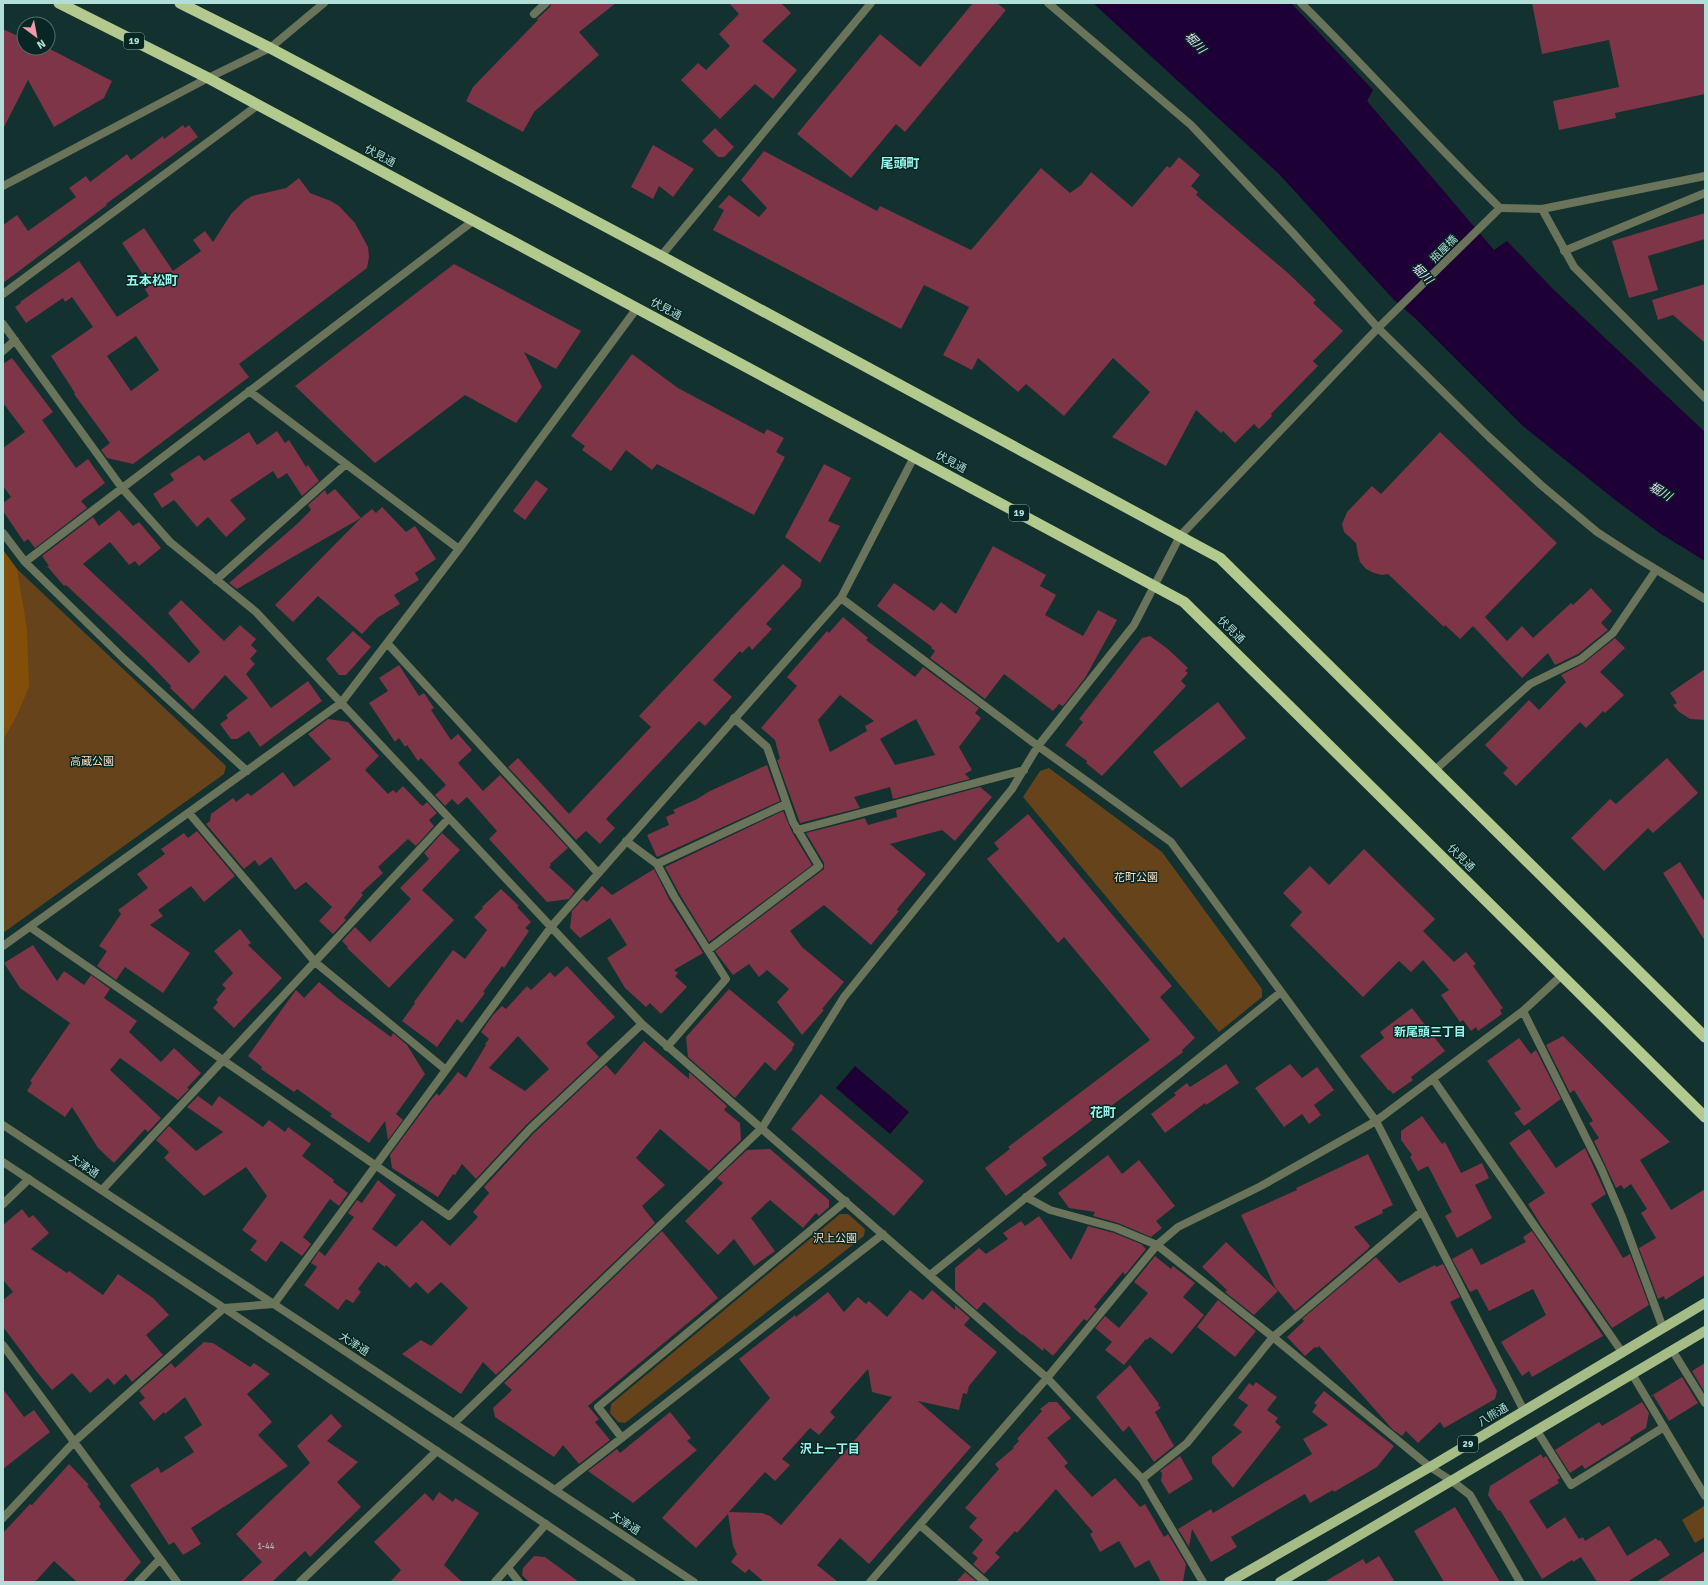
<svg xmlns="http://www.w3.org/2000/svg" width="1708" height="1585" font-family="Signika,'Noto Sans JP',sans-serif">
	<rect width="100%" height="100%" fill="#13312e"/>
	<path fill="#66431b" d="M3,550l14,19 209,197 -2,8 -221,159z
		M1049,768l113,84 100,137v8l-43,35 -196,-235 17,-26z
		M840,1214h8l17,15 -1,7 -239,187 -7,-1 -8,-9 1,-9z
		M1704,1506l1,31 -10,6 -13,-23z"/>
	<path fill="#824f0a" d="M3,550l14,19 10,60 2,58 -13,30 -13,23z"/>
	<path fill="#1f0036" d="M1093,3h198l82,87 -6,11 127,149 13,-9 46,48 152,143v129l-44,-27 -47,-35 -90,-72 -108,-108 -22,-19 -115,-126z
		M855,1066l54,46 -19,22 -54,-46z"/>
	<path fill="#7d3547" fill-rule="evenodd" d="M551,3h65l-37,29 20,23 -65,57 -11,20 -57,-31 7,-14 65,-67 -1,-1 13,-12z
		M729,3h52l10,10 -29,28 35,29 -24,29 -18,-15 -35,35 -39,-39 17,-17 8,7 24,-24 -11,-12 20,-20z
		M973,3h24l9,7 -101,122 -9,-8 -45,54 -54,-44 83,-100 40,33z
		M1532,3h173v91l-90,19 1,5 -57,12 -6,-29 66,-14 -10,-47 -67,14z
		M3,29l21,10v9h18l6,3v-3l64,33 -8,17 -50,29 -26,-47 -25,49z
		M183,125l2,3 4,-3 9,12 -92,67 1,1 -104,78v-58l14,-10 11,16 48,-34 -7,-9 17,-12 4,6 37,-28 4,6 32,-24 1,3z
		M715,128l19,19 -10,10h-6l-16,-16z
		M653,145l41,24 -21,28 -14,-11 -6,13 -22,-12z
		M764,151l113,60 3,-5 91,44 70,-82 29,25 11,-8 10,-13 41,35 35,-41 3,2 9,-11 21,18 -9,11 7,6 -2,3 92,78 28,27 -3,3 30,28 -30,30 5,5 -47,48 1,2 -13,13 -5,-5 -19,19 -12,-12 -2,2 -25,-23 -30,56 -54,-29 38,-45 -37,-34 -49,58 -38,-32 -8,8 -40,-34 -6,12 -29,-15 26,-48 -45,-22 -23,44 -188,-99 11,-20 -6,-3 11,-12 30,22 8,-9 -26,-28z
		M299,178l11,15 21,8 8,5 16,17 13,24 1,10 -2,11 -128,96 10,13 -116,87 -26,-6 -6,-8 9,-7 -36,-49 1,-1 -24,-37 42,-29 -21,-30 -7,5 -2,-4 -37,25 -11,-16 6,-4 -1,-1 59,-41 38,56 32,-21 -4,-7 5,-4 -28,-42 22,-15 29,43 28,-20 -8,-11 12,-9 8,11 18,-28 13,-13 8,-5 34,-8zM136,336l23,34 -28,21 -24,-35z
		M1705,213v26l-57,17 10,34 -29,8 -17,-57z
		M454,264l127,67 -25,38 -32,-17 18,35 -26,36 -51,-28 -90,68 -80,-77z
		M1705,284v59l-32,-28 -15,5 -6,-20z
		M632,354l46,34 86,46 3,-5 17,9 -8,14 9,5 -31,58 -97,-51 -5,6 -26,-20 -15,21 -29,-21 3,-4 -14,-10z
		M12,358l41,54 -11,8 34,48 12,-9 17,24 -24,18 6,7 -52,40 -7,-9 -4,3 -21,-31v-8l8,-6 -8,-11v-38l22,-16 -22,-29v-39z
		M277,431l8,12 4,-3 17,27 2,-2 11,16 -17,15 -15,-23 -9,6 -5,-8 -43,29 16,19 -20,18 -18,-20 -11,10 -23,-27 -12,8 -9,-14 21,-14 -4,-6 29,-19 5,6 45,-29 8,13z
		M1440,432l117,111 -72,74 22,24 15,-15 11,12 38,-35 2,2 18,-17 21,23 -11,12 7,7 -30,24 -23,11 -7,-12 -26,25 -49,-52 -13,13 -15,-14 -1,2 -56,-53 -6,1 -8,-2 -8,-4 -6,-7 -2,-7 -2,-12 -12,-11 -2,-8 5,-12 25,-26 9,8z
		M824,464l27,14 -23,43 12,5 -20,37 -35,-26z
		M536,480l12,9 -23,31 -12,-9z
		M335,489l26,29 -124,71 -8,-6 67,-58 15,-15 -3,-5 17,-15 2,5z
		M382,507l24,25 9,-6 21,33 -21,14 4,7 -25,15 6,9 -23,14 -15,16 -44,-38 -25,26 -18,-17 86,-87 11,-9 4,4z
		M119,510l14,16 6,-4 22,26 -22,18 -4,-5 -6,4 -19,-23 -27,22 106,99 11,-11 -32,-39 13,-13 43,41 16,-16 16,14 -5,6 6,6 -7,8 5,5 -9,10 25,34 37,-27 14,20 -62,46 -11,-16 -12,8h-6l-11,-15 8,-6 -2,-3 22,-17 -23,-23 -32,35 -23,-22 1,-2 -28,-29 -77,-72 -2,1 -17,-20h2l-7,-10 51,-39 6,9z
		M993,546l53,29 -6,11 16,9 -11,20 38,21 15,-26 19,10 -32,58 -22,28 -4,-2 -6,7 -49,-37 -19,25 -55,-41 5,-7 -4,-3 1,-1 -55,-41 17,-23 40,28 7,-9 15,12z
		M783,564l19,16 -2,7 -34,37 6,5 -20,21 -3,-4 -7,7 -2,-2 -27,29 19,17 -27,29 -6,-5 -93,98 9,9 -15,16 -14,-13 -10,9 -68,-73 10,-9 51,56 82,-87 -12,-11z
		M843,617l25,21 -2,2 49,37 8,-10 56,41 -4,5 6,5 -22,29 13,23 -7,4 5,5 -77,20 -3,-12 -36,10 6,11 -60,15 -23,-63 3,-1 -5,-19 -14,-12 36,-42 -10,-9 40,-46 2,2zM840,695l34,26 -9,5 2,5 -37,21 -12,-32zM916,719l19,36 -40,10 -15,-26z
		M353,631l18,16 -25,28h-7l-13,-16z
		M1150,636l18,13 20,19 -3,3 3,2 -7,8 5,5 -84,90 -16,-13 1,-2 -22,-16 18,-23 -4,-3 63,-81z
		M1615,638l10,10 -25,24 24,23 -19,18 -2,-2 -17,17 -6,-6 -64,64 -13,-13 5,-5 -23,-23 44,-45 10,10 27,-28 -5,-7 23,-12z
		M399,665l20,31 5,-3 10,15 -3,2 20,30 7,-6 14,16 -14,13 25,28 17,-16 68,73 -18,16 1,1 -2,2 26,24 -6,8 -22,3 -58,-63 8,-8 -30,-34 -9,8 -6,-6 -7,7 -10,-11 11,-10 -25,-27 -3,3 -11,-16 -2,2 -6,-9 -4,4 -26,-39 19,-12 -9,-13z
		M1705,669v51l-15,-1 -11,-7 -6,-7 4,-2 -7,-10z
		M1218,702l28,36 -65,50 -28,-36z
		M328,719l20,3 31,34 -14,14 23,24 5,-4 3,3 7,-7 17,18 3,2 4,-4 10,11 -8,7 5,6 -18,20 -8,-7 -30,28 5,6 -22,20 2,2 -19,23 2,2 -13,14 -14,-13 13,-14 -26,-25 -11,8 -24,-33 -12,9 -4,-6 -11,9 -38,-45 4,-3 1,-7 22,-16 3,4 12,-9 3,3 32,-24 11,15 37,-28 -23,-25z
		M1667,758l31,35 -45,40 -5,-5 -44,43 -33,-33 39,-39 6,5z
		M767,765l13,36 -123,56 -10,-22 22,-10 -3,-8 9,-4 -2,-3 24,-11 13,-8z
		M980,787l12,10 -37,44 -13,-11 -52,14 36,30 -28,34 -1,2 2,1 -28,34 -47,-40 -34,26 12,16 42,35 -22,27 2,1 -22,25 -25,-33 12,-13 -22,-19 -8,7 -10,-13 -16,11 -16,-21 -2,-3 109,-82v-6l-18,-30 59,-15 3,7 29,-8 -1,-7z
		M783,811l9,21 20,33 -103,77 -30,-49 -14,-26z
		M1028,814l144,172 -12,11 35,41 -13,12 1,2 -141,106 5,7 -41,31 -21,-28 25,-19 -2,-2 142,-107 -86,-103 -6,6 -71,-84 12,-10 -5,-6z
		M197,831l38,45 -31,26 -13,-16 -33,24 5,6 -13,9 40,28 -27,40 -38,-26 -9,13 -19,-14 10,-15 -8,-5 22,-32 -3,-4 30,-22 -11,-14 28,-20 -4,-5 23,-16 4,5z
		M442,833l18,17 -38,40 32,30 -65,68 -42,-40 1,-1 -6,-6 13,-14 15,15 41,-43 -11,-11 29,-29 -5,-6z
		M1364,849l71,70 -12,12 31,31 12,-10 10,12 -3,2 30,42 -3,2 2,4 -24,17 -2,-4 -5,4 -8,-11 -3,2 -19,-27 8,-5 -26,-30 -12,12 -12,-11 -36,36 -73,-72 12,-13 -19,-19 27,-27 19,19z
		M1680,862l25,40v39l-42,-68z
		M654,869l15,30 34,54 -29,17 4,3 -3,3 12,11 -26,27 -11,-11 -4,4 -21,-19 -18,-30 20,-13 -17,-27 -30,20 -10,-10 2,-17 11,-12 4,3 15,-16 10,9z
		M501,889l18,17 -2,1 14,15 -6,6 4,3 -25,37 -2,-2 -19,26 2,1 -23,30 -5,-4 -20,28 -35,-26 13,-18 -1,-1 39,-52 12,9 22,-29 -13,-13 9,-9 -1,-1z
		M240,929l11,14 -3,2 34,33 -48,50 -21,-20 5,-6 -2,-2 10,-12 -4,-3 11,-12 -19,-22z
		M33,945l24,36 7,-10 20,14 7,-10 19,14 -6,9 33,23 -8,11 32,30 13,-14 27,25 -14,15 2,1 -11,11 -58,-42 -10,12 51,48 -13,14 -3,-3 -31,34 -16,-15 -26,-41 -7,10 -38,-26 5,-8 -2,-2 40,-58 -50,-35 -16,-25z
		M567,966l48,51 -29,26 13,14 -73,68 -50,54 -14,-15 -7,11 -2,-1 -15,23 -46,-29 -2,-13 40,-54 7,-8 2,3 19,-24 8,6 20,-33 -1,-1 4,-5 -8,-7 12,-17 9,-9 4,3 21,-23 4,4 19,-18 5,5zM518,1036l31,33 -24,22 -36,-23z
		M319,982l20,17 52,38 2,-4 14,12 18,29 -29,40 7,6 -15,20 -3,-19 -16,22 -39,-27 2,-2 -35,-25 -3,3 -33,-23 1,-2 -14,-11 48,-66 8,8z
		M729,989l66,55 -3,4 1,1 -18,22 -10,-9 -30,36 -47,-41 -2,-20z
		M1412,1008l33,43 -34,26 2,3 -20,14 -3,-4 -1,1 -29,-35 24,-18 -4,-6z
		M1563,1036l107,106 -30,18 31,50 34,-21v86l-40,25 -1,-4 -6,3 -19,-51 17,-10 -15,-25 6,-4 -16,-25 -7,5 -3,-4 -5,3 -22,-47 5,-3 -10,-15 4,-2 -19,-31 -4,3 -24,-48z
		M1519,1038l12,16 5,-4 25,49 -37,27 -10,-13 7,-4 -34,-48z
		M644,1041l45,38v-7l38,34 -3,4 16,13 1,17 -32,31 -49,-42 -24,29 29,27 -23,21 13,17 -159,152 -13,-13 -22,32 -59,-40 19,-14 10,6 37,-38 -27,-26 -13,12 -12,-12 -6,6 -24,-23 -1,2 -7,-5 -20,27 3,3 -8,11 -7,-4 -8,11 -34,-25 13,-18 -6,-4 8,-12 6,5 29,-39 -6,-4 9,-13 5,3 16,-23 18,15 -24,34 24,18 26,-27 28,26 28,-29 -5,-5 16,-19 -5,-6 50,-54 72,-68 9,10z
		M1226,1064l13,19 -33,22 -1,-2 -40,30 -14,-19 25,-19 -2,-2 13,-10 3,4z
		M1290,1064l12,14 15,-11 17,23 -20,15 7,10 -12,9 -7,-10 -18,13 -29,-39z
		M821,1094l103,87 -30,35 -103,-87z
		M198,1096l14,10 7,-10 44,31 6,-7 16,12 3,-5 23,17 -9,12 32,24 -1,2 15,11 -9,13 -9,-7 -27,38 8,7 -9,12 -21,-15 -15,21 -16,-12 7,-9 -15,-11 25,-34 -21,-29 -42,29 -40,-38 5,-6 -13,-12 13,-14 27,25 27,-19 -36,-25z
		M1422,1116l20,28 3,-2 16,31 21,-10 7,15 -14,7 17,33 -35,20 -12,-22 7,-4 -24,-46 -10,5 -8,-14 2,-2 -11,-15v-9z
		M1529,1129l27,39 29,-20 21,46 -15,10 32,54 7,-4 19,51 -37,23 -71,-103 -13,-21 17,-11 -36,-50z
		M770,1149l59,51v7l-10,9 -3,-3 -13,15 -33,-28 -19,18 24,33 -21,15 -20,-27 -16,16 -33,-34 38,-38 -6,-5 30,-28z
		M1368,1154l25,51 -11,5 1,3 -29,14 16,19 -2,3 -73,62 -20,-24 -34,-72 56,-25 -1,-2z
		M1108,1155l14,19 17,-14 36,46 -19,15 6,7 -11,9 -33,-14 -25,-7 2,-4 -26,-4 -11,-15z
		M22,1209l7,9 4,-3 16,18 -18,16 36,24 2,-2 34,24 15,-21 35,24 16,17 -23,20 17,20 -31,27 -6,-8 -12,11 -6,-7 -18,15 -18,-20 -20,17 -15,-18 -34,-45v-27l10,-8 -10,-12v-55z
		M1039,1216l32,44 17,-34 26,7 27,11 5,5 -21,26 -2,-3 -29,35 3,2 -10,12 -3,-2 -31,37 -9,-8 -1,3 -21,-17 1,2 -39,-34 -7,8 -22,-20v-22l24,-20 7,6 22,-15 -5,-6 18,-12 4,5z
		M662,1231l56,67 -130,108 11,13 -4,3 15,18 -31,24 -16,-19 -9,12 -59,-40 -2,-9 19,-18 -8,-7z
		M1532,1231l71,105 -71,41 -3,-6 -7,5 -21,-34 45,-27 -13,-26 -44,22 -12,-22 -7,3 -18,-33 20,-11 9,17 45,-23 -3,-5z
		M1226,1242l52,49 -24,24 -29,-23 2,-2 -25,-23z
		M1155,1256l16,13 2,-3 22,17 -12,14 21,18 -32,39 -22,-17 -3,3 -1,-1 -22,26 -19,-15 7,-8 -17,-14 10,-12 14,12 29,-35 -14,-11z
		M1376,1257l23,26 36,-18 1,2 7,-3 17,33 -10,5 47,89 -2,8 -51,29 -4,-6 -22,21 -12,-12 -4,5 -9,-6 -74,-84 -2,2 -2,-1 -10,9 -18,-19 17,-16 -2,-2z
		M910,1290l13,10 9,-10 23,20v-5l15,13 -6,7 33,27 -28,34 -2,8 -4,-1 -4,17 -41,-9 53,46 -102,117 -29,-26 -23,27 21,17h-74l-15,-13 -4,4 -14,-11 6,-8 -4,-8 -5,-32 -32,34 -34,-30 108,-120 -31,-39 56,-44 1,2 32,-25 16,20 14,-15 8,7 3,-3 18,16zM868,1369l4,23 20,5 -111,128 -11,-9 -8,-3 -33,-1 36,-40 10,9 15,-16 -8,-6 28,-31 9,7 16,-18 -5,-5z
		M1218,1300l38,31 -21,26 -38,-30z
		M204,1342l9,1 37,24 4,-4 16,11 -23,20 25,28 -14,13 30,31 -97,62 10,16 -18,11 -9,-13 -5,3 -39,-60 28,-18 3,6 33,-21 -10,-15 18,-12 -17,-28 -20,17 -1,-2 -10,9 -15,-18 6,-5 -6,-7 32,-28 4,5z
		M1705,1363v30l-13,-22z
		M1130,1365l29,39 -1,1 3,3 -6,4 19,34 -20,16 -25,-36 -6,6 -27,-35z
		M1682,1377l16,26 -29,18 -16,-26 -1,2 -1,-1z
		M1256,1382l21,15 -10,13 11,8 -3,4 6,5 -48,61 -21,-25v-6l30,-25 -9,-7 15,-20 -10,-7 11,-15 4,3z
		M3,1389l21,28 10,-7 16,22 -47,37z
		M1324,1391l70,55 -17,21 -43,25 -1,-2 -23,13 -5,-9 -74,43 6,10 -26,15 -19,-33 -3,18 -11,-18 33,-20 2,4 99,-59 -9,-15 25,-14 -16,-13 5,-7 -3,-2z
		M1049,1402h8l14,16 -24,20 21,25 -4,3 28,31 23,-19 25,29 5,-3 19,33 4,-3 18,30 -3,18h-22l-12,-22 -14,8 -16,-27 -19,11 -10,-18 3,-2 -37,-43 -39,44 -2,-2 -20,22 5,4 -16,17 -11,-10 5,-6 -6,-5 11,-13 -14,-13 8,-9 -12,-10 34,-39 -4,-5 19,-16 -1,-1 6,-6 -2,-2 25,-28 -2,-2z
		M1642,1402l7,11 -3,15 -16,10 1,2 -46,29 -3,-4 -12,8 -15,-23 44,-28 3,4z
		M670,1412l21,26 -4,3 10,9 -64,53 -45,-32 29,-22 3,4z
		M331,1414l11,12 -15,15 31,21 -21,20 24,25 -51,50 -5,-6 -33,31h-32l22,-20 -26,-28 74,-71 -13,-17z
		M1541,1454l2,4 3,-2 14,22 -3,2 2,3 -30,18 18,28 18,-12 14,22 4,-2 2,4 24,-15 18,30 29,-18 2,3 2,-1 10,15 -43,27h-30l-16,-25 -8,5 -1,-2 -30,19 -42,-69 -2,1 -10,-16 2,-9z
		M1180,1456l13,23 -24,15 -8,-13 1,-8 -2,-2z
		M69,1464l20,21 -2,1 14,18 -2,2 42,56 -18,20h-46l-23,-21 -19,21h-32v-49l27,-29 2,1z
		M439,1492l14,10 2,-4 24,15 -35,52 18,17h-72l11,-12 -27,-28 51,-49 8,8z
		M1455,1507l45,75h-56l-30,-51z
		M1705,1551v31h-49z
		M534,1556l11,1 34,25h-50l-7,-7 1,-7z
		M1379,1556l16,26h-71l39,-23 3,5z
		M965,1572l12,10h-21z"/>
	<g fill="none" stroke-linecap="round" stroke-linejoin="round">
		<path stroke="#69745a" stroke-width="8" d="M534,14l12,-11
			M1500,208l42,1 163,-33
			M1564,251l141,-58
			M661,256l210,-253
			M3,294l255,-189
			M3,324l119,164 48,54 86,70 386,412 405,354 95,101 61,103
			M3,351l12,-11
			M249,391l210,158
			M3,533l22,29 99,97 123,112
			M25,562l448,-341
			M216,580l130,-116
			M841,598l197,148 133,96 205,279 148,290
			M387,643l211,230
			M1435,770l95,-86 51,-25 32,-26 43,-63
			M189,813l126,149 131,108
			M797,830l227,-60
			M626,841l31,23 17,32 52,83 -59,68
			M657,864l129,-60
			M30,927l419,289 81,-87 112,-105
			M3,946l338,-243 118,-154 178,-241
			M708,950l111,-84 -26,-44 -26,-75 -33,-29
			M1523,1011l78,157 21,49 41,111
			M1433,1079l189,273
			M102,1190l347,-372
			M1026,1197l24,13 66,18 41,17 116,92 157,130 22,14 18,14 50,87
			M3,1204l26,-25
			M930,1275l351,-283
			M3,1345l174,237
			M1672,1350l33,53
			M1632,1374l73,122
			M454,1423l308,-295 82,-131 168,-208 26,-43 96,-121 46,-89
			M1537,1431l34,54 93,-58
			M622,1438l-24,-31 248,-206
			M1142,1479l45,-36 86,-106 149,-126
			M555,1490l328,-256
			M3,1518l72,-77 149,-133 50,-4 277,-377 290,-329 73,-141
			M920,1525l65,57
			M508,1568l11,14
			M138,1582l22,-23
			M300,1582l137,-131
			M495,1582l51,-58
			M870,1582l177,-204 110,-133 21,-18 83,-41 115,-65 147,-110 39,-36"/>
		<path stroke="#69745a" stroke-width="8" d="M1048,3l143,122 102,108 85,95 111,109 52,48 56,47 40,26 68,41
			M3,186l205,-108 62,-30 54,-45
			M1542,209l32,58 131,131
			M1180,536l198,-208 122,-120c-68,-66 -131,-138 -199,-205
			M3,1125l691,457
			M3,1162l221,146 408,274"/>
		<path stroke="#a5bc86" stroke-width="10" d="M1229,1582l201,-115 275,-164
			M1280,1582l425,-251"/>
		<path stroke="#b2ca8e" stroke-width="11" d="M59,3l149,75 976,524 521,515
			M180,3l90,45 391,208 559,302 485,479"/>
	</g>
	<g text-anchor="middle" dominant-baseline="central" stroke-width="3" stroke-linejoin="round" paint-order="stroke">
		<g font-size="9" fill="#a5b4b4">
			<text x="266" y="1546">1-44</text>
		</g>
		<g fill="#082724" stroke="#7fa7a2" stroke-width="1">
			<rect x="124" y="33" width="20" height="16" rx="3"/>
			<rect x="1009" y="505" width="20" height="16" rx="3"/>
			<rect x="1458" y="1436" width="20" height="16" rx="3"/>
		</g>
		<g font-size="10" font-weight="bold" fill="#b2ded8">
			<text x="134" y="41">19</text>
			<text x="1019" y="513">19</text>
			<text x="1468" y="1444">29</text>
		</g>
		<g font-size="11" fill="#b2ded8" stroke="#082724">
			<text transform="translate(380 156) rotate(28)">伏見通</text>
			<text transform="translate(1444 249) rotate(-45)">瓶屋橋</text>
			<text transform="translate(666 309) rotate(28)">伏見通</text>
			<text transform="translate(951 462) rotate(28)">伏見通</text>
			<text transform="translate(1231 630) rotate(45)">伏見通</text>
			<text transform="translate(1461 858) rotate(45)">伏見通</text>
			<text transform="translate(84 1166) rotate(34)">大津通</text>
			<text transform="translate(354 1344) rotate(33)">大津通</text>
			<text transform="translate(1493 1415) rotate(-31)">八熊通</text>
			<text transform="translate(625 1523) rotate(33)">大津通</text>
		</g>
		<g font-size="11" fill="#fddec0" stroke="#082724">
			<text x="92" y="761">高蔵公園</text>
			<text x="1136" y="877">花町公園</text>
			<text x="835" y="1238">沢上公園</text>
		</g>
		<g font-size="12" font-style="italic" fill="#e8dff2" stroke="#082724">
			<text transform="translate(1195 43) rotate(48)">堀川</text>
			<text transform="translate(1422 274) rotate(45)">堀川</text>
			<text transform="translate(1660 492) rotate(31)">堀川</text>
		</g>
		<g font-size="12" font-weight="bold" fill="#97f6ec" stroke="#082724">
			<text x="1430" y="1032">新尾頭三丁目</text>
			<text x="830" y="1449">沢上一丁目</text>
		</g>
		<g font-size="13" font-weight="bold" fill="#97f6ec" stroke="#082724">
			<text x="900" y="164">尾頭町</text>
			<text x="152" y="281">五本松町</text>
			<text x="1103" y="1113">花町</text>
		</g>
	</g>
	<rect width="1708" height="1585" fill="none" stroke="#b2ded8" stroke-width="8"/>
	<g transform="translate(36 36) rotate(148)"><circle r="19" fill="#082724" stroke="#4c706c"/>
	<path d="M0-3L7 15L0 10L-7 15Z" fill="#f29aac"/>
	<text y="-6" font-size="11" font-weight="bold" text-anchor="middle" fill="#b2ded8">N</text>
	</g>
</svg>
